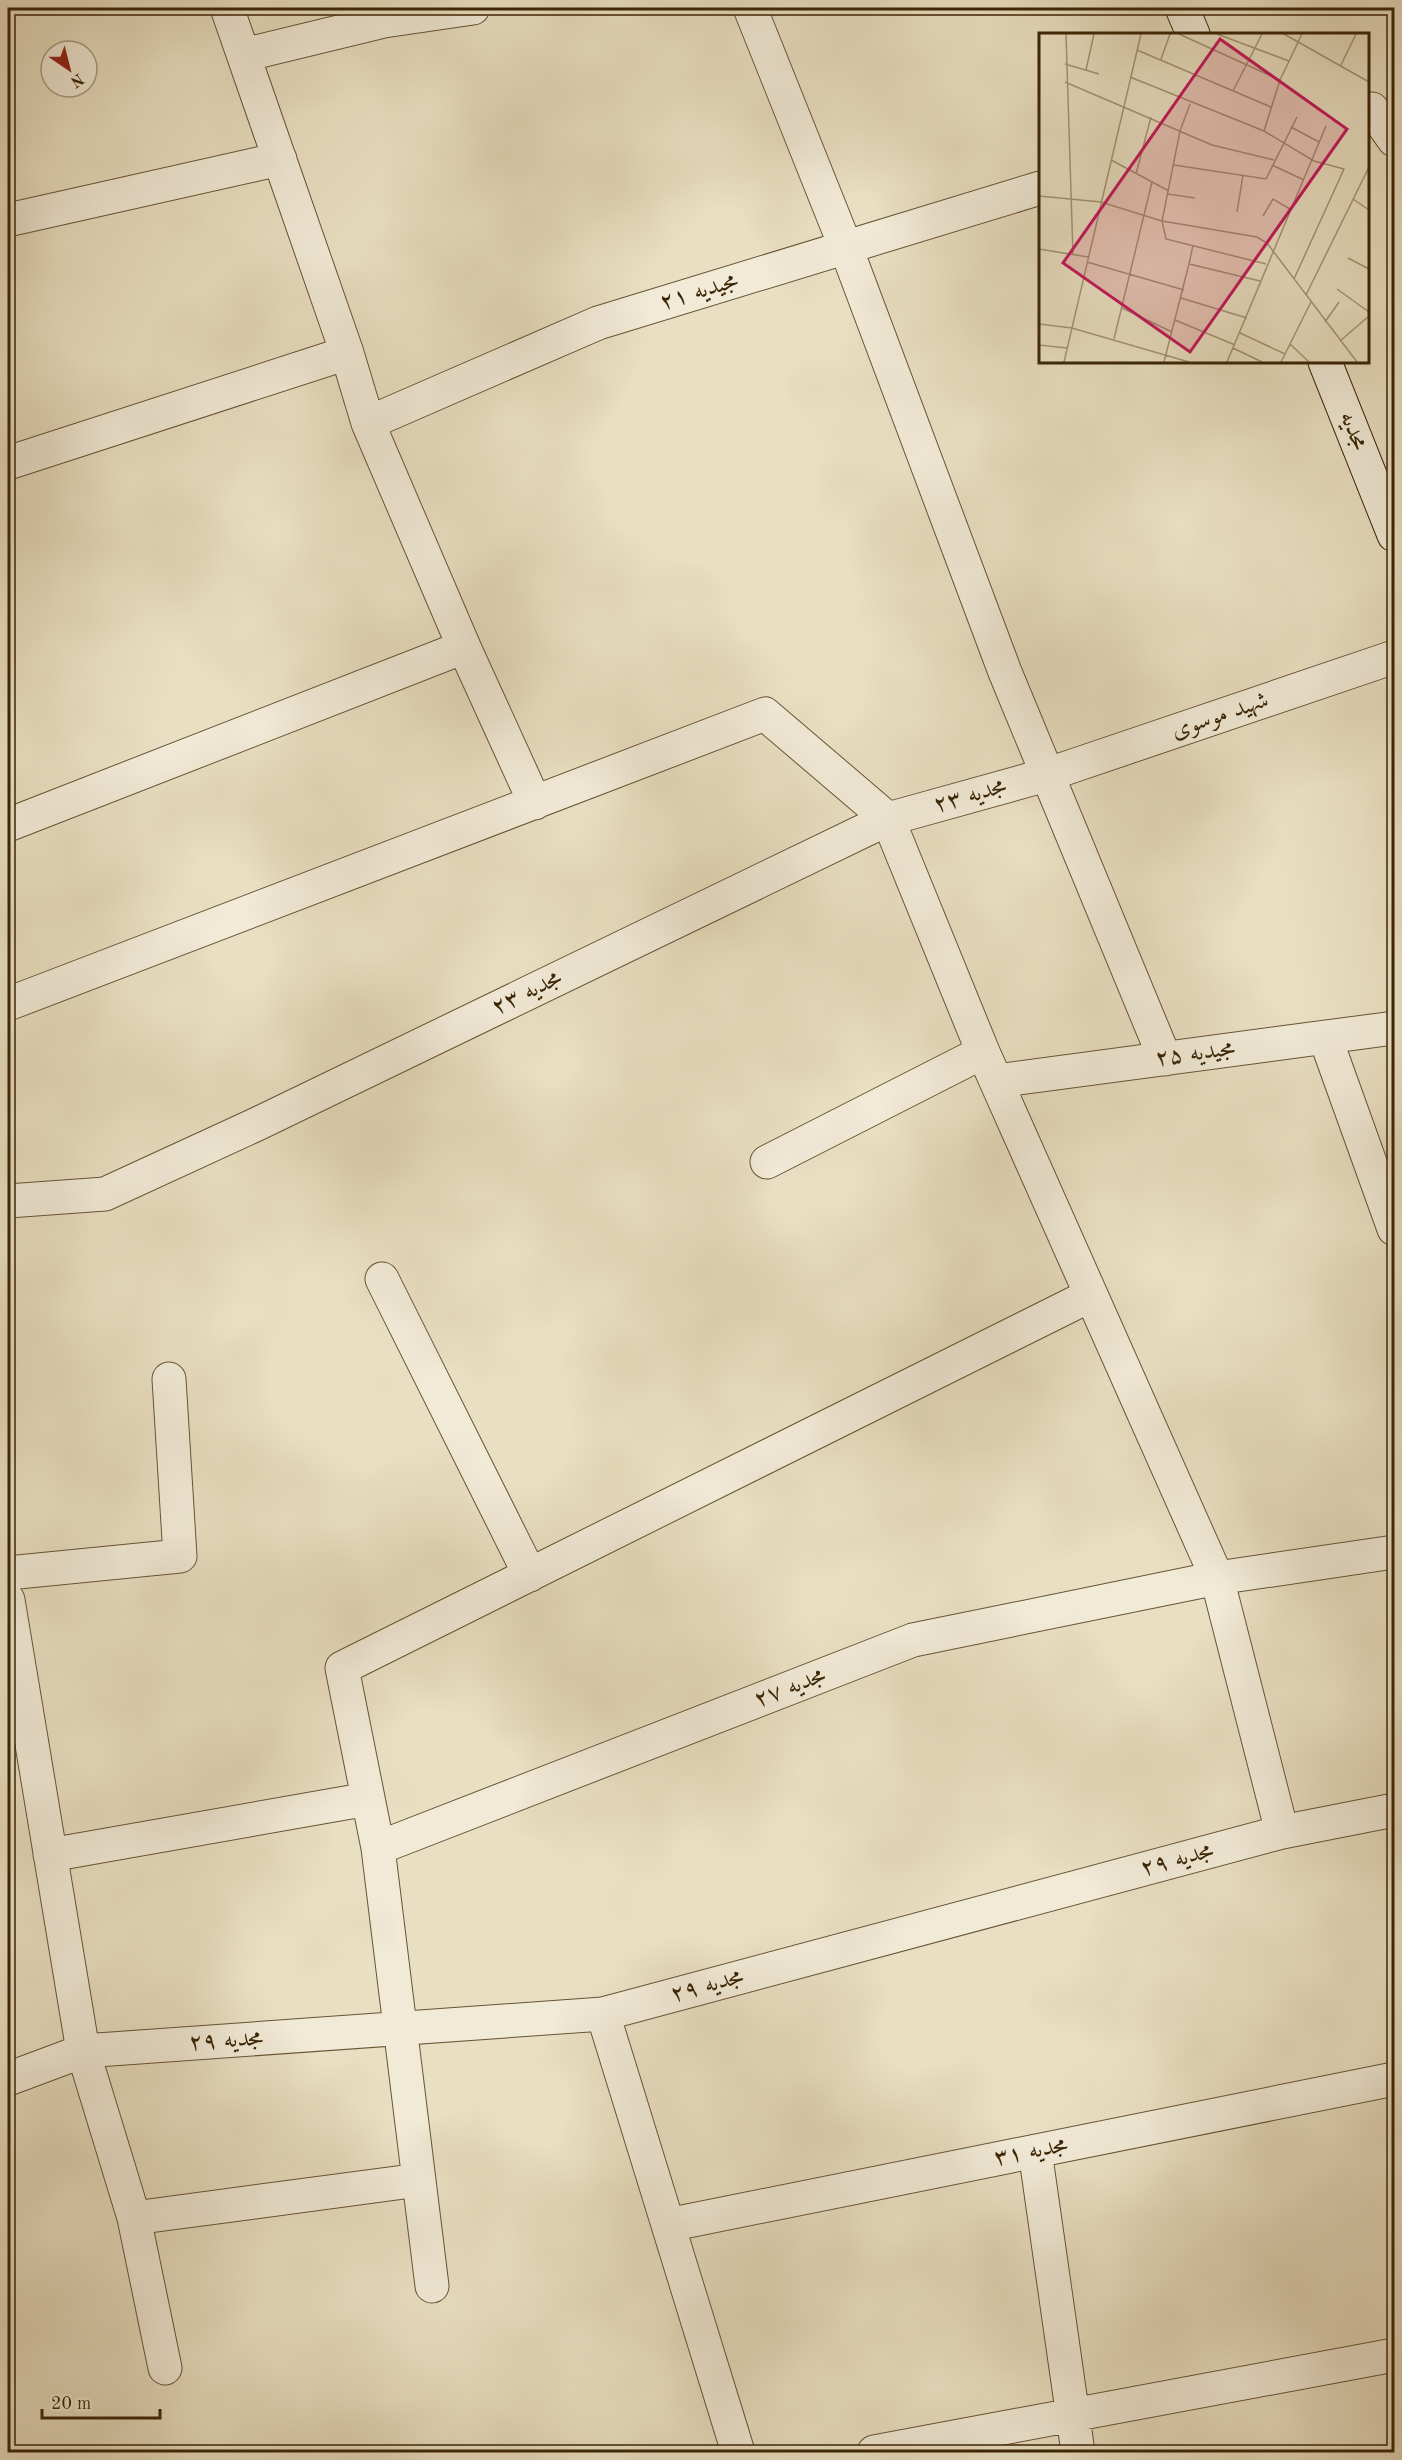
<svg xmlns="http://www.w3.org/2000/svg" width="1402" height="2460" font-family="'Old Standard TT',Amiri,serif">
	<rect width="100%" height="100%" fill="#e9dfc2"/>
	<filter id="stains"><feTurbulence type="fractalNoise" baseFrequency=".00333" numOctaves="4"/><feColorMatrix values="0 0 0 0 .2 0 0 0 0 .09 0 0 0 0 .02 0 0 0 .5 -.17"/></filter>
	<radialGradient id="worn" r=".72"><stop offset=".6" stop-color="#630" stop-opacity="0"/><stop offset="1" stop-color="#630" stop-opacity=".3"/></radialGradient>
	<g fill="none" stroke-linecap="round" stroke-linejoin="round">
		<g stroke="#665434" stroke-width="35">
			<path id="street" d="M750,8l96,240 159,424 160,387
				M244,55l140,-34 89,-13
				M1372,109l22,31
				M8,220l272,-61
				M368,423l230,-100 442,-135
				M8,463l339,-110
				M464,647l71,156
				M8,825l456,-178 -96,-224 -21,-70 -120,-345
				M8,1004l757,-290 123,105 95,233 234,526 65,254
				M1325,1037l69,192
				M996,1081l398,-53
				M767,1162l216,-110
				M8,1201l97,-7 150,-69 633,-306 158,-44 348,-118
				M382,1279l148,296
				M8,1573l172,-17 -11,-177
				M8,1600l75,451 51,167 31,150
				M378,1848l535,-208 304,-62 177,-26
				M50,1855l318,-56
				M603,2014l135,438
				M8,2079l75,-28 520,-37 679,-182 112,-22
				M1035,2151l43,301
				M134,2218l285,-38
				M668,2225l726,-146
				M432,2286l-54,-438 -36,-180 749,-373
				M874,2452l520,-97"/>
		</g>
		<g stroke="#3a2505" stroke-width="35">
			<path id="secondary" d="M1182,8l11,26
				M1325,362l69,173"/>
		</g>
		<use href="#street" stroke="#f1ead7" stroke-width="33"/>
		<use href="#secondary" stroke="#f1ead7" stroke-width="33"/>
	</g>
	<g text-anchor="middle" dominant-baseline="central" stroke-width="4.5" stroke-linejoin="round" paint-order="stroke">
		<g font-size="24" fill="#3a2505" stroke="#f1ead7">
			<text transform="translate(699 292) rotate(-17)">مجیدیه ۲۱</text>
			<text transform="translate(1353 431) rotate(68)">مجدیه</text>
			<text transform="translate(1220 716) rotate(-19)">شهید موسوی</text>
			<text transform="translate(970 796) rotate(-16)">مجدیه ۲۳</text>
			<text transform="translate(527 993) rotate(-26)">مجدیه ۲۳</text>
			<text transform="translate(1195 1054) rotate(-8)">مجیدیه ۲۵</text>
			<text transform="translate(790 1688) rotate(-21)">مجدیه ۲۷</text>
			<text transform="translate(1177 1860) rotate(-15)">مجدیه ۲۹</text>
			<text transform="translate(707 1986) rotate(-15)">مجدیه ۲۹</text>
			<text transform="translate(226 2041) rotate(-4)">مجدیه ۲۹</text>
			<text transform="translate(1031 2152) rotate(-11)">مجدیه ۳۱</text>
		</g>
	</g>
	<g transform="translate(1039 33)">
		<rect width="330" height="330" fill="#e9dfc2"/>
		<path fill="none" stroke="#a39576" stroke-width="1.5" d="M27,1l7,221M140,1l101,46M178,1l72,27M245,1l85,48M98,17l134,57M122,26l9,-25M26,31l34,10M302,32l15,-31M47,37l8,-36M91,44l134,54 50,30 30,8 -50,110M26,49l147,63 62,15M194,58l29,-57M151,71l-10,27 -18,90 4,18 100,25M252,94l28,15M225,98l16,-51 22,-46M72,127l58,31M135,132l92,14 31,-62M233,132l32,15M97,141l15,-57M129,161l27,4M0,163l62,6 61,19 95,16 10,6 90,119M314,166l16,11M198,179l6,-37M224,183l10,-17 17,10M0,216l49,8M309,225l21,11M48,229l97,28M150,231l4,-19M298,256l32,23M267,262l63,-128M142,265l66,20M83,275l50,24M136,287l60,25M286,289l14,-20M0,291l33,4 117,34M201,300l45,21M75,306l38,-157M301,308l29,-25M251,311l19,18M0,312l28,3M194,315l29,14M25,329l77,-328M125,329l25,-98 71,17M188,329l99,-236M242,329l30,-60"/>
		<path fill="#c2185b" fill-opacity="0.15" stroke="#c2185b" stroke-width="3" d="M181,6l127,90 -157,223 -127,-89z"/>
		<rect width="330" height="330" fill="none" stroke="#3a2505" stroke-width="3"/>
	</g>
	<rect width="1402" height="2460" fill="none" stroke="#e9dfc2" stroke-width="30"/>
	<rect x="9" y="9" width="1384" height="2442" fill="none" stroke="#3a2505" stroke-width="3"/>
	<rect x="15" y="15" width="1372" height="2430" fill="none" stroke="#3a2505" stroke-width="1.5"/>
	<g transform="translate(69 69) rotate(145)"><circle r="28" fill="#f1ead7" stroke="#a89b83" stroke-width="1.5"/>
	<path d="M0-4.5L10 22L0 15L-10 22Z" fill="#8f2418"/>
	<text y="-9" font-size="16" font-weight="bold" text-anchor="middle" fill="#3a2505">N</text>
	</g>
	<path d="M42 2409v9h118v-9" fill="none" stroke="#3a2505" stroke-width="3"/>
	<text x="51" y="2409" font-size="18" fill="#3a2505" stroke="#f1ead7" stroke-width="4.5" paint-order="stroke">20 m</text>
	<rect width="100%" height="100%" filter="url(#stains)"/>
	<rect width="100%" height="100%" fill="url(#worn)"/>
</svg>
